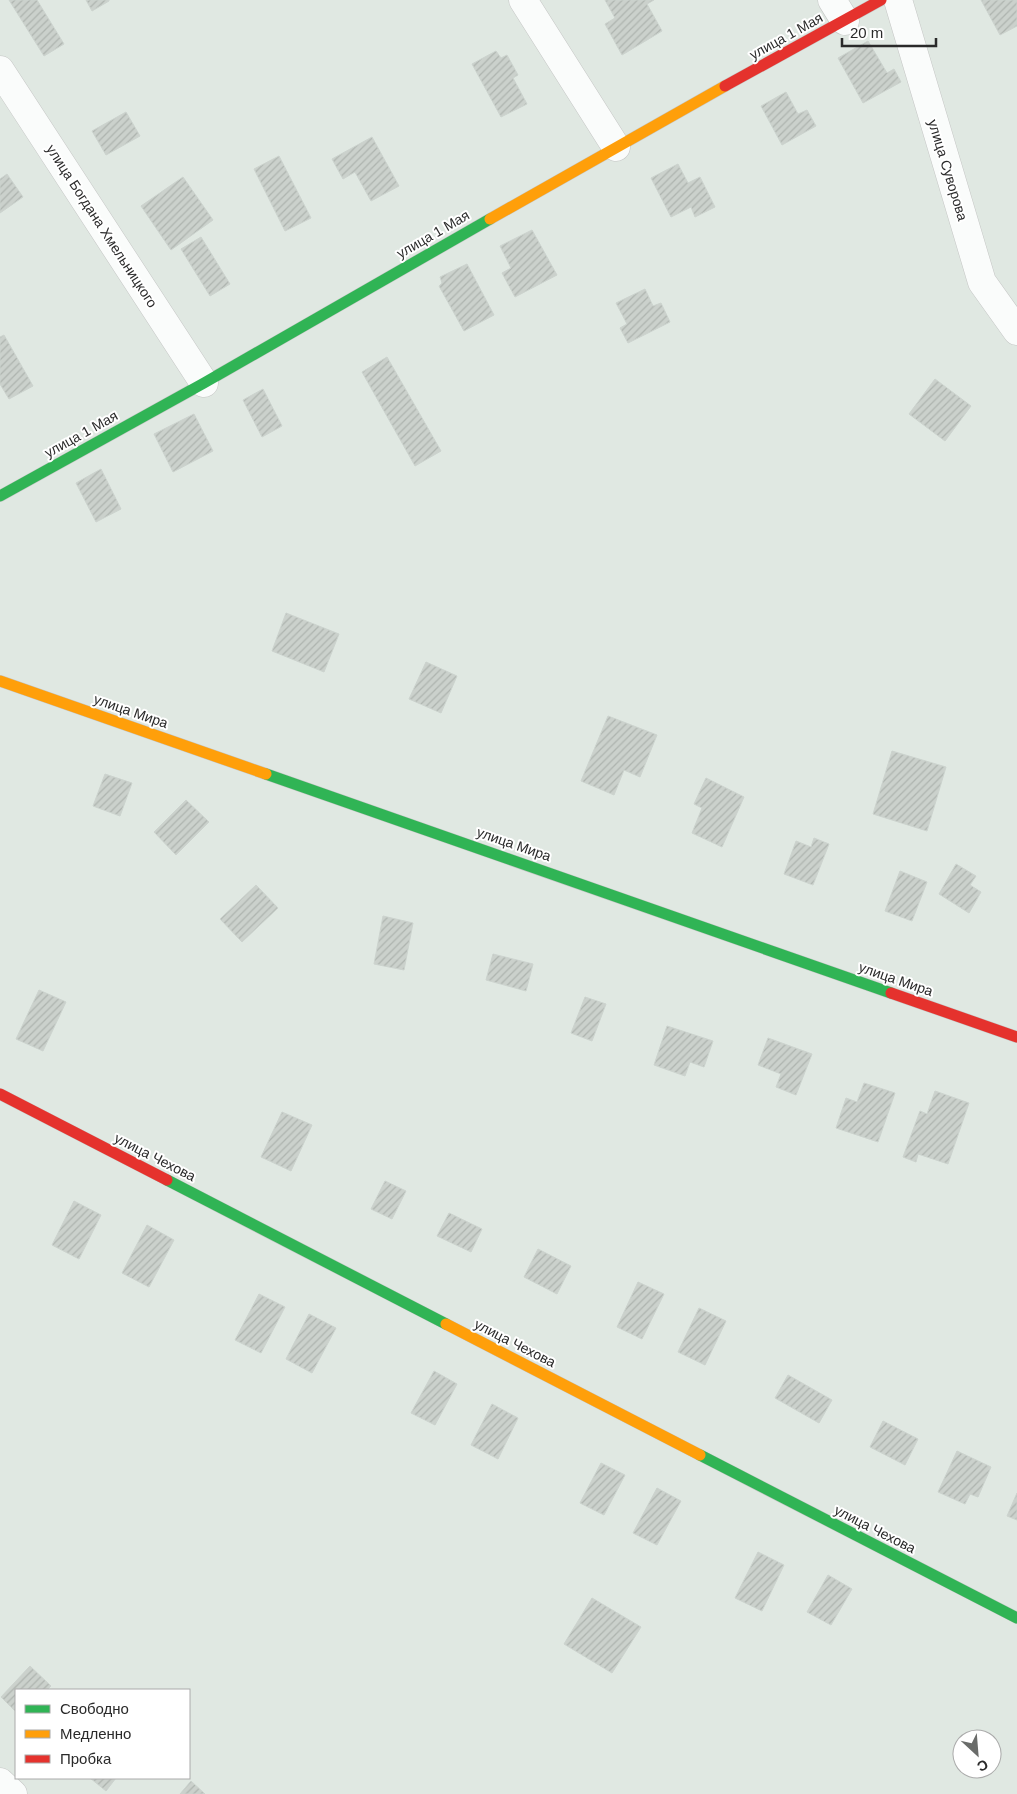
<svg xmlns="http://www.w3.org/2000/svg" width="1017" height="1794" font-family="Helvetica,sans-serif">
	<defs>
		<pattern id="building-hatch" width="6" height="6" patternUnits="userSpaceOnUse" patternTransform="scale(1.25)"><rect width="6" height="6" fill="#cbd1cc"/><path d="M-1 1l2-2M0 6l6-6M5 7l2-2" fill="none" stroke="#aeb4af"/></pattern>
	</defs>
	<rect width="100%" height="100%" fill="#e0e8e2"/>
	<path fill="url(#building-hatch)" stroke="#ccd3ce" d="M9,0h28l27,44 -20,12z
		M86,0h23v1l-17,10z
		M605,0h49l-7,4 15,27 -40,24 -17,-31 10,-6z
		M981,0h36v26l-17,9z
		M868,41l19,32 7,-4 7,13 -38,21 -25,-45z
		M496,51l5,7 6,-3 11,20 -5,3 14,26 -26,13 -29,-53z
		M786,92l12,22 9,-4 9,16 -34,19 -21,-39z
		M126,112l14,24 -34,19 -14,-24z
		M372,137l27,49 -28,15 -16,-29 -12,7 -11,-20z
		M279,156l32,62 -26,13 -31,-62z
		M678,164l10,19 12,-6 15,30 -20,10 -4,-10 -20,10 -20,-39z
		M7,174l16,23 -23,16v-34z
		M183,177l30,43 -42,30 -30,-44z
		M532,230l25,45 -42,22 -13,-24 9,-5 -11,-22z
		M201,237l29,47 -20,12 -29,-47z
		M467,264l27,51 -30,16 -25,-45 3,-3 -2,-6z
		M645,289l8,17 8,-3 9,19 -42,21 -8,-15 7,-4 -11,-21z
		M4,335l29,51 -24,13 -9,-15v-47z
		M387,357l54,94 -26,15 -53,-94z
		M935,379l36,27 -26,35 -36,-27z
		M263,389l19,37 -20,11 -19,-37z
		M194,414l19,37 -40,21 -19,-38z
		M101,469l20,40 -25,13 -20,-39z
		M286,613l53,21 -15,38 -52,-21z
		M426,662l31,14 -16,37 -32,-14z
		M608,716l49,19 -17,42 -16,-7 -10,25 -33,-14z
		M892,751l54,16 -19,64 -54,-17z
		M105,774l27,9 -12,33 -27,-10z
		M706,778l38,19 -22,50 -30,-14 10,-25 -8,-4z
		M186,800l23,22 -33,33 -22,-23z
		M814,838l15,6 -16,41 -29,-11 12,-33 15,6z
		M956,864l20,12 -6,9 11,7 -12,21 -30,-19z
		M900,871l27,11 -15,39 -27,-10z
		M256,885l22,23 -36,34 -22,-23z
		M383,916l30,7 -9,47 -30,-6z
		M493,954l40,10 -7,27 -40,-11z
		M39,990l27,12 -23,49 -27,-12z
		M585,997l21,7 -14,37 -21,-8z
		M667,1026l46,15 -9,26 -14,-5 -5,14 -31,-11z
		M768,1038l44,16 -16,41 -20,-8 5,-13 -23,-9z
		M864,1083l31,10 -17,49 -42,-14 10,-30 11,4z
		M935,1091l34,12 -21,61 -30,-10 -2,8 -13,-5 17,-46 7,3z
		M282,1112l30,13 -21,46 -30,-14z
		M385,1181l21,10 -14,28 -21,-10z
		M74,1201l27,14 -22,44 -27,-14z
		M449,1213l33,16 -11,23 -34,-16z
		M147,1225l27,15 -25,47 -27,-14z
		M538,1249l33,17 -14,28 -33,-17z
		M638,1282l26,12 -22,45 -25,-12z
		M259,1294l26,13 -24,46 -26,-13z
		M699,1308l27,13 -21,44 -27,-13z
		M309,1314l27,14 -24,45 -26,-14z
		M434,1371l23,13 -22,41 -24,-12z
		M788,1375l44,25 -13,23 -44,-25z
		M492,1404l26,14 -20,41 -27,-14z
		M883,1421l35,18 -13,26 -35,-18z
		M957,1451l34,16 -13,30 -8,-3 -5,10 -27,-12z
		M601,1463l24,12 -21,40 -24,-12z
		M657,1488l24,13 -24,44 -24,-12z
		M1017,1493v27l-10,-4z
		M758,1552l26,13 -22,46 -27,-13z
		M828,1575l24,14 -21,36 -24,-13z
		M592,1598l49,29 -29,46 -48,-29z
		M30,1666l21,20 -4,4h-31v22l-15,-15z
		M90,1778h26l-10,13z
		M191,1781l14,13h-25z"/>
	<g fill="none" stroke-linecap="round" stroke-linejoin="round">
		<g stroke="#c5c6c5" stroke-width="29">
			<path id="street" d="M523,0l93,147
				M832,0l13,21
				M898,0l84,282 35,49
				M0,70l204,313
				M0,1782l13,12"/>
		</g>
		<g stroke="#c5c6c5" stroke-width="12">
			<path id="fast" d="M0,496l204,-113 286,-164
				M266,774l625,219
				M167,1180l279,144
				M700,1455l317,163"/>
		</g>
		<g stroke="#c5c6c5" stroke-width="12">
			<path id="slow" d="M490,219l235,-133
				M0,681l266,93
				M446,1324l254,131"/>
		</g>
		<g stroke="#c5c6c5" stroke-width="12">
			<path id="jam" d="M725,86l156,-86
				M891,993l126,44
				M0,1094l167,86"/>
		</g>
		<use href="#street" stroke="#fafcfb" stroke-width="28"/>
		<use href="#fast" stroke="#30b455" stroke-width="11"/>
		<use href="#slow" stroke="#ff9f0a" stroke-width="11"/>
		<use href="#jam" stroke="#e5322d" stroke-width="11"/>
	</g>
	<g text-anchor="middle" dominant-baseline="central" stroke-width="4" stroke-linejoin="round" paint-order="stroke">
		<g font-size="14" fill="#2a2a2a" stroke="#fff">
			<text transform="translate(786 36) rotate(-29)">улица 1 Мая</text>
			<text transform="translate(948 170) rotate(73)">улица Суворова</text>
			<text transform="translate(102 226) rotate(57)">улица Богдана Хмельницкого</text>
			<text transform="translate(433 234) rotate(-30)">улица 1 Мая</text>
			<text transform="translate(81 434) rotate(-29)">улица 1 Мая</text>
			<text transform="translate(131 711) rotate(19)">улица Мира</text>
			<text transform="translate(514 844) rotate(19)">улица Мира</text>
			<text transform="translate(896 979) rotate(19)">улица Мира</text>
			<text transform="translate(155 1157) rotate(27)">улица Чехова</text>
			<text transform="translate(515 1343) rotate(27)">улица Чехова</text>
			<text transform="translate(875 1529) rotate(27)">улица Чехова</text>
		</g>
	</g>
	<rect x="15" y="1689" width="175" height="90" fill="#ffffff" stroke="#aaaaaa"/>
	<rect x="25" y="1705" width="25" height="8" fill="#30b455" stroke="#aaaaaa"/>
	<text x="60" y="1714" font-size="15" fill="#2a2a2a">Свободно</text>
	<rect x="25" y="1730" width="25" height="8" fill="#ff9f0a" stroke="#aaaaaa"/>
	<text x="60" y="1739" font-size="15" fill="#2a2a2a">Медленно</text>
	<rect x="25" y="1755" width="25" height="8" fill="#e5322d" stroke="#aaaaaa"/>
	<text x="60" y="1764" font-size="15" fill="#2a2a2a">Пробка</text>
	<g transform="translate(977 1754) rotate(154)"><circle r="24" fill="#ffffff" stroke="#aaaaaa"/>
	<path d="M0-4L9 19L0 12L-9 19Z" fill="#6a6c6a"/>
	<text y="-8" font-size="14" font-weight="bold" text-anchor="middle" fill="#2a2a2a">С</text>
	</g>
	<path d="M842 38v8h94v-8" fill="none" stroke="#2a2a2a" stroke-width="2.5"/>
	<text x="850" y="38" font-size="15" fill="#2a2a2a" stroke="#ffffff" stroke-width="4" paint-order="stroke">20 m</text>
</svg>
